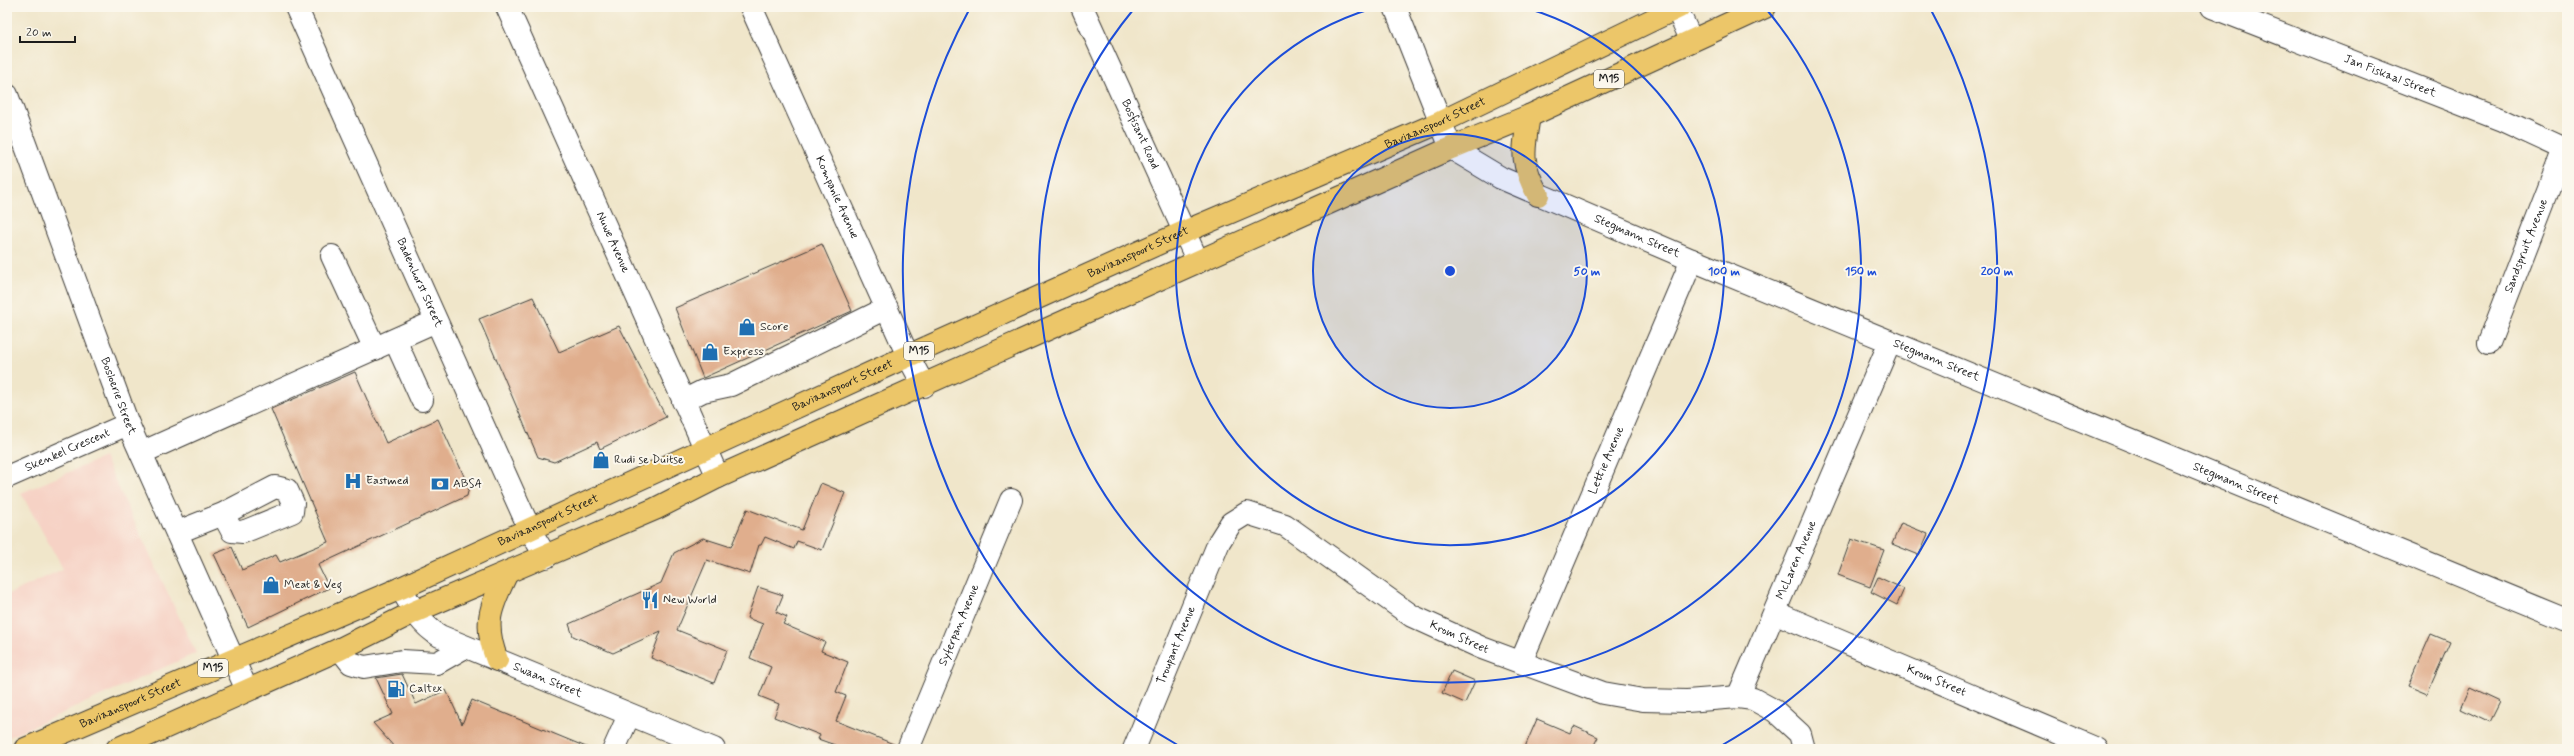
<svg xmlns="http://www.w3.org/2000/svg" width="2574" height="756" font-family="Mynerve,sans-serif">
	<rect width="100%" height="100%" fill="#fbf7ec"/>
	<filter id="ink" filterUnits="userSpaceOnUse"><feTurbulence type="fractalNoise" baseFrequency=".025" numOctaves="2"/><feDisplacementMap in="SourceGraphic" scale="8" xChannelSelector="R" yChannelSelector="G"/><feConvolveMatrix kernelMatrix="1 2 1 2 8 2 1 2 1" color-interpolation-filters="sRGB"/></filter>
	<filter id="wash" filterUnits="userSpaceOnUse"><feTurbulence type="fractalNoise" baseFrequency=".012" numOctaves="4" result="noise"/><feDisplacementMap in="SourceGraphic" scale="16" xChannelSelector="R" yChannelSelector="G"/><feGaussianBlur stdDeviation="0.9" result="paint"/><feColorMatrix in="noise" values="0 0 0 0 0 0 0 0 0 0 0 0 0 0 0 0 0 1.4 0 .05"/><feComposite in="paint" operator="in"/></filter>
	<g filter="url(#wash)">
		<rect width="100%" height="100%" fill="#f0e6ca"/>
		<path fill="#f6d2c5" d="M104,457l92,196 -189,85v-143l56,-26 -42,-76z"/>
		<g id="blocks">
			<path fill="#e0ae8d" d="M822,244l30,67 -149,67 -28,-70z
				M533,297l26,55 60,-26 47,91 -66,32 -3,-7 -43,20 -16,-5 -59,-138z
				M355,372l31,71 52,-24 31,68 -2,9 -149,69 11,23 -81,39 -34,-73 18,-7 10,23 34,-15 4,7 48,-20 -57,-133z
				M821,483l24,10 -23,57 -25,-9 -3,8 -29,-12 -4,8h-2l-9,29 -43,-14 -30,70 50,20 -13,33 -63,-25 10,-27 -48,22 -40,-17 -4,-12 92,-41 13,-30 29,-15 28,9 16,-38 55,21z
				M1901,523l27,11 -9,21 -27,-11z
				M1851,539l33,11 -14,37 -32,-12z
				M1878,577l26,12 -7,16 -26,-13z
				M758,587l25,8 -7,17 11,5 -4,7 42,18 -4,9 27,11 -12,30 10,4 -10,25 60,24v4h-62l1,-4 -17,-6 2,-4 -46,-18 5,-13 -20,-8 12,-29 -21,-9 13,-34 -16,-6z
				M2431,634l19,8 -23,52 -19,-8z
				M1452,671l23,10 -10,22 -23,-10z
				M402,674l14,30 30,-14 16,34 10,-24 119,49h-195l-23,-26 20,-9 -17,-36z
				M2470,688l30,14 -10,20 -29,-14z
				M1537,719l33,14 4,-7 24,11 -6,12h-68z"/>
		</g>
	</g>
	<g filter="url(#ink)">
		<use href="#blocks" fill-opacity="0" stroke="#3c3a36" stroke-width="1"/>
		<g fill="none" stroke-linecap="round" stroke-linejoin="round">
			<g stroke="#3c3a36" stroke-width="24">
				<g id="minor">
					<path id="s1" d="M296,7l234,523 16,27"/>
					<path id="s2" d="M507,7l211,470"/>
					<path id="s3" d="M751,7l157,349 16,30"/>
					<path id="s4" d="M1082,7l116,255"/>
					<path id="s5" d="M1395,7l56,141 50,30 191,82 875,360"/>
					<path d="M1676,7l15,32"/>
					<path id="s6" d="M2212,7l290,113 65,30"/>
					<path id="s7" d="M7,95l121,329 119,266"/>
					<path d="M332,256l43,93"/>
					<path d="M395,340l27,60"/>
					<path id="s8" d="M2489,343l75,-194"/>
					<path d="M683,401l20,-10 28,-6 156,-77"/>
					<path d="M141,453l295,-132"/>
					<path id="s9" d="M7,477l121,-53"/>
					<path d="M178,532l45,-18 52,-27 12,3 6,13 -1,9 -49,20 -11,-1 -9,-17"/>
					<path id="s10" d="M401,588c11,20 19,36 39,48l274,113"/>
					<path id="s11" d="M1776,613l321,136"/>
					<path d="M340,649l11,14 13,4 38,-6 35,2 28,-16"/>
					<path id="s12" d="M1521,662l171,-402"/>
					<path id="s13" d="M1738,697l152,-355"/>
					<path d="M614,749l15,-34"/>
					<path id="s14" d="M908,749l103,-249"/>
					<path id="s15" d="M1134,749l85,-207 12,-19 16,-10 38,12 127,91 70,32 121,45 40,7 44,1 51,-4 15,2 22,12 25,23 4,15"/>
				</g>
			</g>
			<g stroke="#3c3a36" stroke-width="24">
				<g id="major">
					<path d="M1529,116c-6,36 -9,46 9,79"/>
					<path d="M497,660c-14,-36 -7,-52 9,-85"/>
					<path id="s16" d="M25,749l376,-161 507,-232 276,-124 257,-110 238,-115"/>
					<path d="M117,749l223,-100 74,-37 241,-103 63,-32 733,-329 78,-32 236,-109"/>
				</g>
			</g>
			<use href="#minor" stroke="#fff" stroke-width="22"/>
			<use href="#major" stroke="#ecc669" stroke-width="22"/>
		</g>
	</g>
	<circle cx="1450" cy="271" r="137" fill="#1d4ed8" fill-opacity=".12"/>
	<g fill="none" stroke="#1d4ed8" stroke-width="2">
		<circle cx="1450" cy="271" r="137"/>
		<path d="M1526 8A274 274 0 1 1 1374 8"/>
		<path d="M1767 10A411 411 0 1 1 1133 10"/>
		<path d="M1181 747A547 547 0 0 1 969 10M1931 10A547 547 0 0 1 1719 747"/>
	</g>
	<defs>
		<g id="shop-bare" transform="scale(1.38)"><path d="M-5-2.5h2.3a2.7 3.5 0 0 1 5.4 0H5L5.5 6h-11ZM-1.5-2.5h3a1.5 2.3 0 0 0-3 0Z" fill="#1f6fb2" stroke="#fbf7ec" stroke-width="2.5" paint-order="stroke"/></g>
		<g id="hospital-bare" transform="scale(1.38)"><path d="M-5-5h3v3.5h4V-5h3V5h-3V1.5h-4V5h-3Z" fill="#1f6fb2" stroke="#fbf7ec" stroke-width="2.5" paint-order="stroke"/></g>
		<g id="bank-bare" transform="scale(1.38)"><path d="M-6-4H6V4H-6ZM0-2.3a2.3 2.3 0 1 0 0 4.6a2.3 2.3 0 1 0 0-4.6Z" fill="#1f6fb2" stroke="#fbf7ec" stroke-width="2.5" paint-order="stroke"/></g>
		<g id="restaurant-bare" transform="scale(1.38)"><path d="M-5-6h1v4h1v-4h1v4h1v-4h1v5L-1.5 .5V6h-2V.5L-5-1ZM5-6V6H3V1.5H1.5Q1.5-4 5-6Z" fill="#1f6fb2" stroke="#fbf7ec" stroke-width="2.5" paint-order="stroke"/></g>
		<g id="fuel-bare" transform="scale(1.38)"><path d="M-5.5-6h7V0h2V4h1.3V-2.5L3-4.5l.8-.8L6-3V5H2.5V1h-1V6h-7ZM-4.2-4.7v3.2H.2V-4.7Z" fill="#1f6fb2" stroke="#fbf7ec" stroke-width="2.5" paint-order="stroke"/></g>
	</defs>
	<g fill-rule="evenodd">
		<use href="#shop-bare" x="747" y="327"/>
		<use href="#shop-bare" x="710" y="352"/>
		<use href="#shop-bare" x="601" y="460"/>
		<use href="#hospital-bare" x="353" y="481"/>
		<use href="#bank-bare" x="440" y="484"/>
		<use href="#shop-bare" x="271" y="585"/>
		<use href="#restaurant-bare" x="650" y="600"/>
		<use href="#fuel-bare" x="396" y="689"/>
	</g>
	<g text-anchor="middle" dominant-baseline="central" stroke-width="4" stroke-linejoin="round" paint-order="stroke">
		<g fill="#fbf7ec" stroke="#5f5e5a" stroke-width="1">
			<rect x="1594" y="70" width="30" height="18" rx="3"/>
			<rect x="904" y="342" width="30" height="18" rx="3"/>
			<rect x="198" y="659" width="30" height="18" rx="3"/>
		</g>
		<g font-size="11" font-weight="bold" fill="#1c1c1c">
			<text x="1609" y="79">M15</text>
			<text x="919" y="351">M15</text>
			<text x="213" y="668">M15</text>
		</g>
		<g font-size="12" fill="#1c1c1c" stroke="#fbf7ec">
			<text stroke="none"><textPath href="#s6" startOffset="191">Jan Fiskaal Street</textPath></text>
			<text stroke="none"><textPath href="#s16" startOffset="1543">Baviaanspoort Street</textPath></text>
			<text stroke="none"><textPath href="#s4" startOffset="140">Bosfisant Road</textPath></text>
			<text stroke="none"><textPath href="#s3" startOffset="209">Kompanie Avenue</textPath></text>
			<text stroke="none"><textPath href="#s5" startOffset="358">Stegmann Street</textPath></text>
			<text stroke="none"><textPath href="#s2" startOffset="258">Nuwe Avenue</textPath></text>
			<text stroke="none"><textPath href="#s8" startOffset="104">Sandspruit Avenue</textPath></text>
			<text stroke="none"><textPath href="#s16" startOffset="1219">Baviaanspoort Street</textPath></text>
			<text stroke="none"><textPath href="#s1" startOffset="302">Badenhorst Street</textPath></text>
			<text stroke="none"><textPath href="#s5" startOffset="682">Stegmann Street</textPath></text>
			<text stroke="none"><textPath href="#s16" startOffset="895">Baviaanspoort Street</textPath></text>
			<text stroke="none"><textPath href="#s7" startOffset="321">Bosloerie Street</textPath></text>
			<text stroke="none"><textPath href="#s9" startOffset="66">Skenkel Crescent</textPath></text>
			<text stroke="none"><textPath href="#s12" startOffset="219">Lettie Avenue</textPath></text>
			<text stroke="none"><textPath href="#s5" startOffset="1006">Stegmann Street</textPath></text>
			<text stroke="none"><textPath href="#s16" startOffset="571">Baviaanspoort Street</textPath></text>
			<text stroke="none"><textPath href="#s13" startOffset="149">McLaren Avenue</textPath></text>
			<text stroke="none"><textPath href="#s14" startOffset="134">Syferpan Avenue</textPath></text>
			<text stroke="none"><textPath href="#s15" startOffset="513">Krom Street</textPath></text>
			<text stroke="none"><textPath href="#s15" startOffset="112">Troupant Avenue</textPath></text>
			<text stroke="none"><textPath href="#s10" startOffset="179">Swaan Street</textPath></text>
			<text stroke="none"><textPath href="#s11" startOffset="174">Krom Street</textPath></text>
			<text stroke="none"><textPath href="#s16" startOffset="115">Baviaanspoort Street</textPath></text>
		</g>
		<g font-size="12" fill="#1c1c1c" stroke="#fbf7ec" text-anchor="start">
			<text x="760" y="327">Score</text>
			<text x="723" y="352">Express</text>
			<text x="614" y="460">Rudi se Duitse</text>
			<text x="366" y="481">Eastmed</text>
			<text x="453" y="484">ABSA</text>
			<text x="284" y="585">Meat &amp; Veg</text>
			<text x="663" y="600">New World</text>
			<text x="409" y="689">Caltex</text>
		</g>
	</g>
	<circle cx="1450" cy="271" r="6" fill="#1d4ed8" stroke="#fbf7ec" stroke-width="2"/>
	<g font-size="12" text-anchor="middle" font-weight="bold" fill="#1d4ed8" stroke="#fbf7ec" stroke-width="4" stroke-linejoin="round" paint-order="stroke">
		<text x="1587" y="275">50 m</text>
		<text x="1724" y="275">100 m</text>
		<text x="1861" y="275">150 m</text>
		<text x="1997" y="275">200 m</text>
	</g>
	<rect width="2574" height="756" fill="none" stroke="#fbf7ec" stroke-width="24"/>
	<path d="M20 36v6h55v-6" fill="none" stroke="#1c1c1c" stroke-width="2"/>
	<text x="26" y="36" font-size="12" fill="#1c1c1c" stroke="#fbf7ec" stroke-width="3" paint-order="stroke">20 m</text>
</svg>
